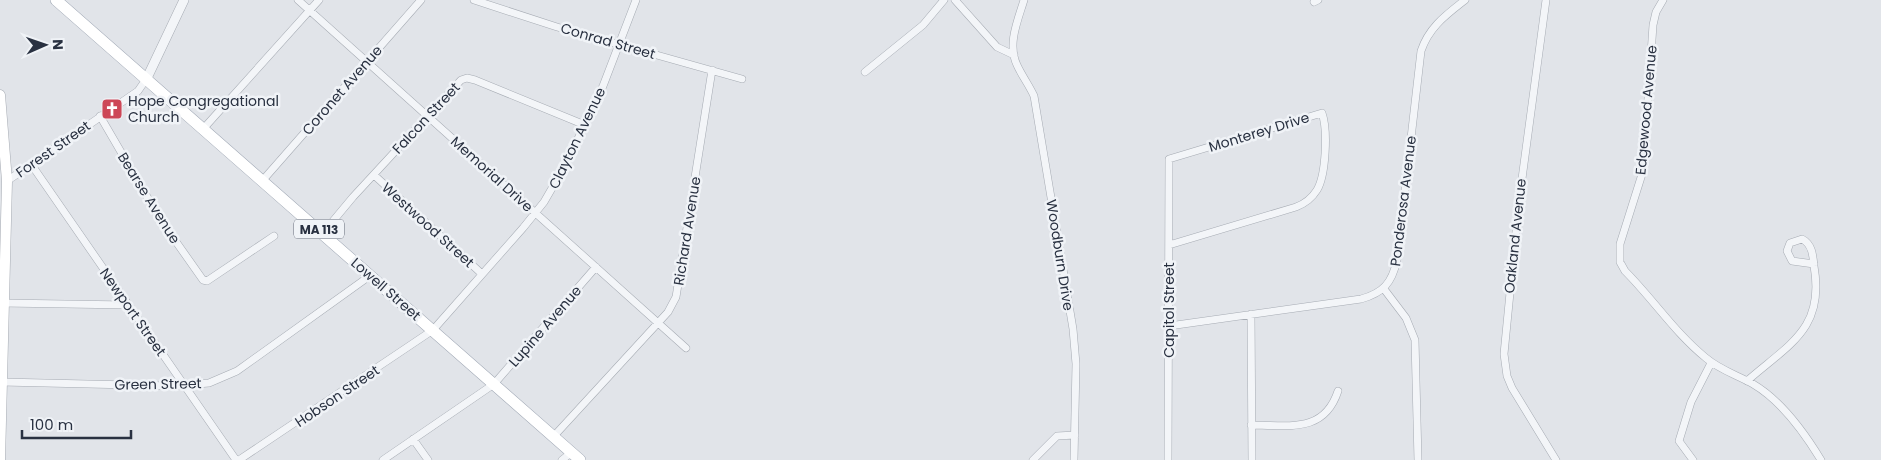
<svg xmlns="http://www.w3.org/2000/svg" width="1881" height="460" font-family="Poppins,sans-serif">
	<rect width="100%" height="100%" fill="#e1e4e9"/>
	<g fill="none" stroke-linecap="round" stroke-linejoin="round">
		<g stroke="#a6abb3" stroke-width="8">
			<path id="minor" d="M298,0l388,348
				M474,0l83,27 185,52
				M955,0l42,47 17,8
				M1024,0c-6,20 -17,44 -7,65 5,11 12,20 17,31l39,233 3,35 -2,96
				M1546,0l-27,201 -15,153 3,22 5,12 44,72
				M1663,0l-7,12 -3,13 -10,146 -23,73v18l5,9c28,28 50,62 81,87 14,12 31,17 47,26 29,17 51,48 68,76
				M1314,2l4,-2
				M865,72l58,-47 21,-25
				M100,116l60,103 43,61 4,1 67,-45
				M204,128l115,-128
				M31,164l205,296
				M374,175l108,99
				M263,180l158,-180
				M7,181l131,-90 9,-13
				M323,233l30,-36 108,-117 6,-2 8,2 110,45
				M1384,289l22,29 9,22 3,120
				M3,303l125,2
				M1251,314l1,146
				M1169,326l192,-27c22,-6 31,-16 36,-39l24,-209c8,-24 25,-36 44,-51
				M1747,381c42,-37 78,-52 67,-115 -1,-11 -2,-22 -12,-27l-12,4 -3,8 5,10 22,3
				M2,382l172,4 35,-3 28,-12 134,-96
				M1251,425c37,0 73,9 87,-34
				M554,436l114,-124 8,-15 36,-227
				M413,439l15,21
				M239,460l194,-130 90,-102 21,-26 22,-38 37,-78 33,-86
				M383,460l111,-76 102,-117
				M562,460l10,-8
				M1033,460l24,-24 18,-1
				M1168,460l1,-301 153,-46c6,17 4,62 -5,77 -5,8 -13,14 -21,17l-127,38
				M1693,460l-14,-19 12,-39 20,-39"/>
		</g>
		<g stroke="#a6abb3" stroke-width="10">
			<path id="tertiary" d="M147,78l37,-78"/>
		</g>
		<g stroke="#a6abb3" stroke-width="11">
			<path id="secondary" d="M0,95l7,86 -7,279"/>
		</g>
		<g stroke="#a0a8b5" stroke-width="12">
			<path id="primary" d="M56,0l524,460"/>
		</g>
		<use href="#minor" stroke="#f3f5f8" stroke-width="7"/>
		<use href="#tertiary" stroke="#f3f5f8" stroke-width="9"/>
		<use href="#secondary" stroke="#fff" stroke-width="10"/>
		<use href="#primary" stroke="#fff" stroke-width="11"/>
	</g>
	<defs>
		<g id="church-square" transform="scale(1.125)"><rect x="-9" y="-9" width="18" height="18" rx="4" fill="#cd4757" stroke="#f0f3f7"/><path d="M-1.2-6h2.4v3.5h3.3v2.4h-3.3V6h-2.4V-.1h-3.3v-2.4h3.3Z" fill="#fff"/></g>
	</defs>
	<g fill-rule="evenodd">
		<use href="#church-square" x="112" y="109"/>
	</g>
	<g text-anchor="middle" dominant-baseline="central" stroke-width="5" stroke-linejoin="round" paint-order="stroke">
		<rect fill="#f0f3f7" stroke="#656b78" stroke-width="1" x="294" y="219.5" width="50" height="19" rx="4"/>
		<g font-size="12" font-weight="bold" fill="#293141">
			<text x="319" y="229">MA 113</text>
		</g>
		<g font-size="14" fill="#293141" stroke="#f0f3f7">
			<text transform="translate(608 41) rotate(16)">Conrad Street</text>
			<text transform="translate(342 90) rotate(-49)">Coronet Avenue</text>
			<text transform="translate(1646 110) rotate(-85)">Edgewood Avenue</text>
			<text transform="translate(426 118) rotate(-47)">Falcon Street</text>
			<text transform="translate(1259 132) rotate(-17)">Monterey Drive</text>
			<text transform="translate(577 138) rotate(-64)">Clayton Avenue</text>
			<text transform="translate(53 149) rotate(-35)">Forest Street</text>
			<text transform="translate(492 174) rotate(42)">Memorial Drive</text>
			<text transform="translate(149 198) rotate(58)">Bearse Avenue</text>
			<text transform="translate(1403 201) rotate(-83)">Ponderosa Avenue</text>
			<text transform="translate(428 225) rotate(42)">Westwood Street</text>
			<text transform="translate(687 231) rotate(-81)">Richard Avenue</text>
			<text transform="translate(1515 236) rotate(-84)">Oakland Avenue</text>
			<text transform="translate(1060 255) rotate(81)">Woodburn Drive</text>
			<text transform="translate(386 289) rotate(41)">Lowell Street</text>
			<text transform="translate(1169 310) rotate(-90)">Capitol Street</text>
			<text transform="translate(133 312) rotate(55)">Newport Street</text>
			<text transform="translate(545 326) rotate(-49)">Lupine Avenue</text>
			<text transform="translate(158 384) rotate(-1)">Green Street</text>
			<text transform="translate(337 396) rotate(-34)">Hobson Street</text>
		</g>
		<g font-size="14" fill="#293141" stroke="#f0f3f7" text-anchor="start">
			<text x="128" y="101">Hope Congregational<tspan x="128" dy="16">Church</tspan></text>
		</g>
	</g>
	<g transform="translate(45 45) rotate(88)" stroke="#f0f3f7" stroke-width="4" paint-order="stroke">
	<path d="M0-4L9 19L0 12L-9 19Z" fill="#293141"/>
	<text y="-8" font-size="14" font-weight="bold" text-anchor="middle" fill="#293141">N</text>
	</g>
	<path d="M22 430v8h109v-8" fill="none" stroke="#293141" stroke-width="2.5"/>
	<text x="30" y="430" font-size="15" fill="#293141" stroke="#f0f3f7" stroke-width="4" paint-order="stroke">100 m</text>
</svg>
